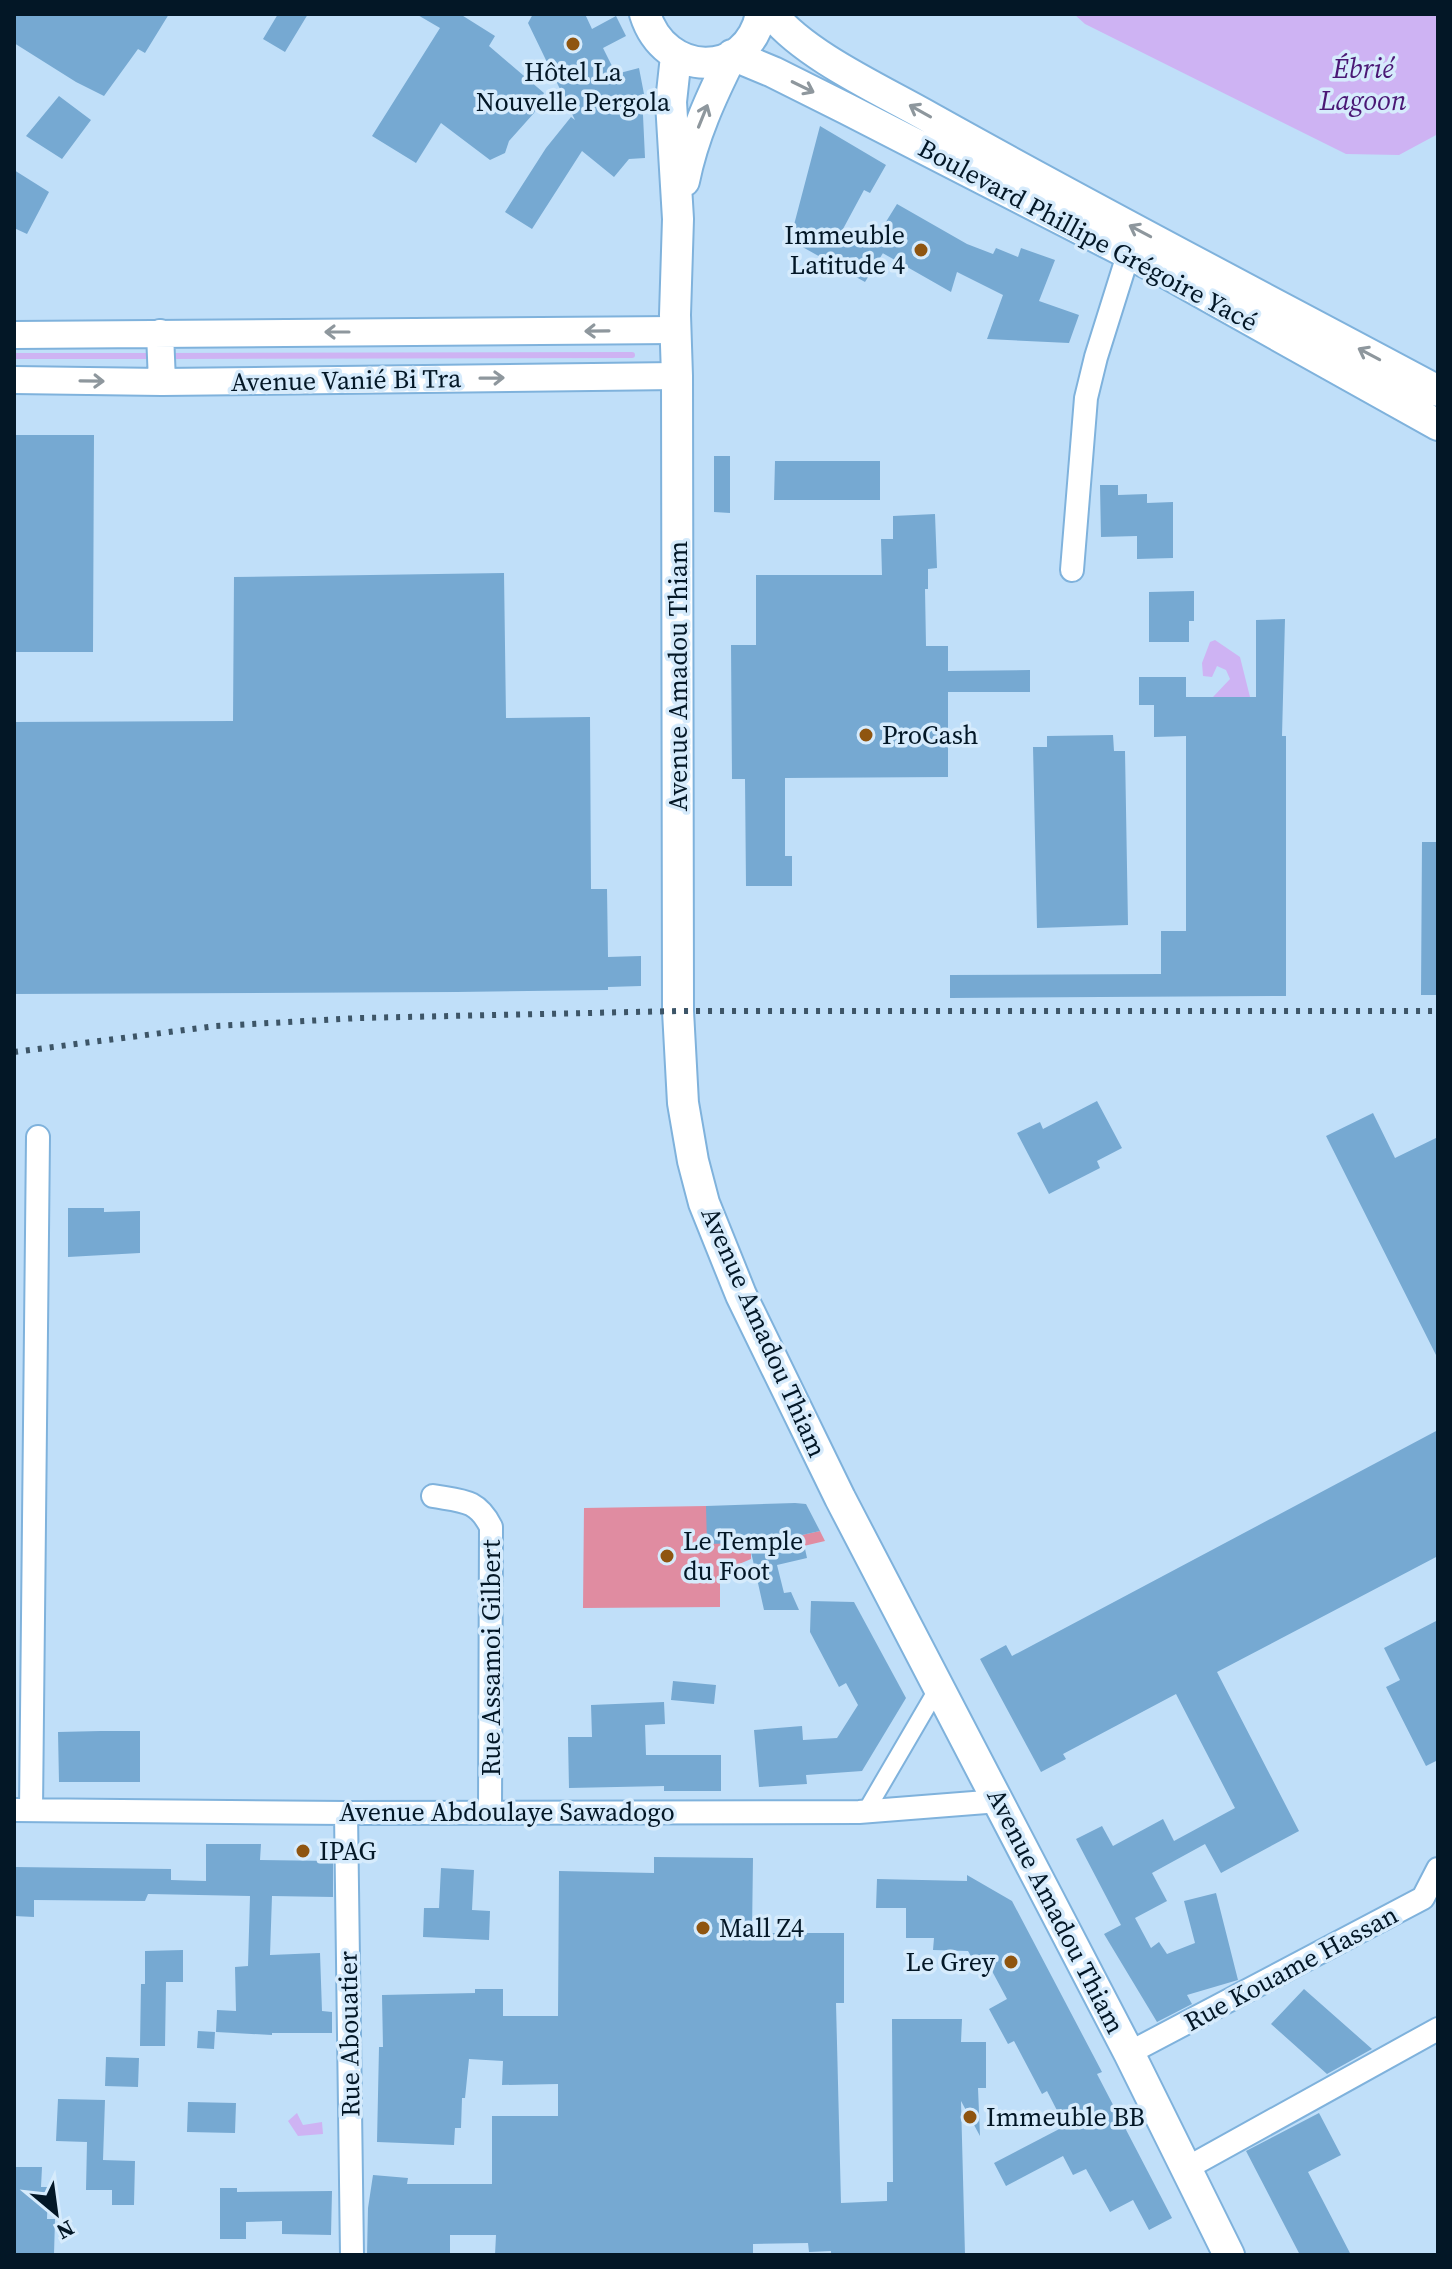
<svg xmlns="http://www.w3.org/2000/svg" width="1452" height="2269" font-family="'Source Serif 4',serif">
	<rect width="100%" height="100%" fill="#c0dff9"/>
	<path fill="#e08ca1" d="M706,1506l64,36 50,-11 5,10 -51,12h-23v6l-31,13v35l-137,1 1,-100z"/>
	<path fill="#ceb3f3" d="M1074,14h364v120l-39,21 -53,-1 -261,-130z
		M1215,640l25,17 10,40h-37l17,-18 -4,-9 -9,-4 -5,11 -9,-1 -1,-13 8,-21z
		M297,2113l6,12 19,-3 1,12 -25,2 -10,-15z"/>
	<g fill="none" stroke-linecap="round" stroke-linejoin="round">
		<path stroke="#ceb3f3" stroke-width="6" d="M14,356h140
			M166,356l466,-1"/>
	</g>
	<path fill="#76a9d2" d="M14,14h155l-24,39 -7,-4 -34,47 -28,-14 -62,-39z
		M278,14h30l-23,38 -22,-13z
		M416,14h44l35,22 -6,10 55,47 -10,20 -25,28 -4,12 -15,7 -49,-37 -25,40 -44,-27 68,-108z
		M533,14h52l7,15 24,-13 10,20 -23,12 13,26 23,-6 5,26h-2l3,64 -16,1 -15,18 -32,-26 -50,78 -27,-17 41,-64 25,-31 4,3 -47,-97z
		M59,96l32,24 -29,39 -36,-23z
		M820,126l66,39 -16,28 -6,-3 -21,39 28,17 26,-42 70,40 26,10 3,-6 22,9 3,-9 34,12 -16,41 40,14 -10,28 -82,-4 16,-44 -46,-23 -6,20 -72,-41 4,2 -18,29 -75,-42z
		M14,170l35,22 -22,42 -13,-6z
		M14,435h80l-1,217h-79z
		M714,456h16v57l-16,-1z
		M775,461h105v39h-106z
		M1100,485h18v10l29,-1v9l26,-1v56l-36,1v-23l-36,1z
		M935,514l2,54 -9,1v20h-3l1,57h22v25l82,-1v22h-82v85l-163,1v78h7v30h-46l-1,-107h-13l-1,-134h25v-70h126l-1,-36h12v-23z
		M504,573l2,145 84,-1 1,172h16l1,68 33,-1v30l-33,1v3l-152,2 -442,2v-272l219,-1 1,-144z
		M1194,591v30h-5v21h-40v-50z
		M1285,619l-3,117h4v260l-336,2v-23l211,-1v-43h25v-195l-32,1v-32h-15v-28h47v20h70v-77z
		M1113,735l1,16h11l3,174 -91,3 -4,-181h14v-11z
		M1422,842h16v153h-17z
		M1097,1101l25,47 -25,13 3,7 -51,26 -32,-61 23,-11 3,7z
		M1373,1113l22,45 43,-21v222l-112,-223z
		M68,1208h36v4l36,-1v42l-72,4z
		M1438,1430v126l-221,116 82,159 -78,42 -16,-29 -53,29 15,28 -32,17 16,30 8,-6 8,12 28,-11 -11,-42 32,-8 22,87 -51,15 5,9 -35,18 -53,-88 17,-9 -45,-86 26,-13 11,20 50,-27 11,22 61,-33 -59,-114 -113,60 3,5 -25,13 -61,-113 26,-14 6,11z
		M795,1503l11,1 14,27 -18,4 5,23 -30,7 7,28 7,-1 8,18h-35l-15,-67 -42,1 -1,-38z
		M811,1601l43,1 52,96 -44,73 -56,4 1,9 -48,3 -5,-57 48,-4 1,14 34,-2 21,-33 -12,-22 -7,4 -29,-55z
		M1438,1620v140l-12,6 -40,-79 14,-7 -16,-32z
		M673,1681l43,4 -2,19 -43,-4z
		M664,1702l1,22 -20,1 1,30h75v36h-57v-5l-95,2 -1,-51h24l-1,-32z
		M101,1731h39v51h-81l-1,-50z
		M206,1844h55l-1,16 73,1v36l-61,-1 -2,59 50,-2 2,58 10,1v21h-60v2l-56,-3 1,-22 19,1 -1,-44 13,-1 2,-70 -102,-2 -3,7 -111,-1v17l-20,-1v-49l157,2v11l35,1z
		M654,1857l99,1 -1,75h92v70h-8l5,200 46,-2v-19h6l-1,-163h70l-1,23h25v46h-8l2,48 -19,-35 4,154h-134v-4l-22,1 -1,-9 -55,1v11h-258l1,-20h-46v20h-83l1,-47 5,-33 35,3 -1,6h85v-68h66v-32l-56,1 1,-24 -34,-2 -4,39h-3l-1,30h-6l-1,17 -77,-3 2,-95h4l-1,-52 93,-2v-4h28v27h55l1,-145 95,2z
		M441,1868l33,2 -2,40 18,1 -1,29 -66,-3 1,-29h15z
		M967,1875l45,26 90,171 -5,2 75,144 -23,12 -16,-30 -23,12 -24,-43 -13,6 -10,-19 -57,30 -12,-23 71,-37 -18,-35 -5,3 -28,-53 -6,3 -19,-35 18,-10 -22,-41 -10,5 -7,-12 -35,-1 1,-12h-28v-30h-30l1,-29 90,2z
		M183,1950v32h-17l-1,64h-25l1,-62h4v-33z
		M1304,1989l68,60 -45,25 -56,-50z
		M198,2031l17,1 -1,17 -17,-1z
		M106,2057l33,1 -1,29 -33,-1z
		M58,2099l47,1 -2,60 32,1 -1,44h-22v-15h-26l1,-48 -31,-1z
		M188,2102l48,1 -1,30 -48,-1z
		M1319,2113l22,42 -33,17 43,83h-51l-54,-104z
		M14,2167h28l-1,20h7l-1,32h8l-1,36h-40z
		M220,2188h17v4l95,-1 -1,44 -49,-1v-13l-36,1v17h-26z"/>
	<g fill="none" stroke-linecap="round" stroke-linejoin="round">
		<g stroke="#7fb2dc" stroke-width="20">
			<path id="pedestrian" d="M866,1811l73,-125"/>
		</g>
		<g stroke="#7fb2dc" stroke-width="26">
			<path id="minor" d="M1072,570l14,-172 10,-41 32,-102
				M433,1496c29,5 44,3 58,31l-1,284
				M14,1810l332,3 513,-1 140,-11
				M31,1810l7,-673
				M346,1813l6,442
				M1129,2053l294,-155 15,-29
				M1187,2168l251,-139"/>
		</g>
		<g stroke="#7fb2dc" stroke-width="30">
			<path id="tertiary" d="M160,333l2,49
				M14,335l661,-5
				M14,380l148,2 515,-6"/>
		</g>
		<g stroke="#7fb2dc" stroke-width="34">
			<path id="secondary" d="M645,14c20,64 102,66 116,0
				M772,14c34,43 114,78 162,106 166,93 336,181 504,271
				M732,55l41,17 74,37 323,166 268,150
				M676,56l-5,46 7,117 -3,96 2,61 1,635 5,92 10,58 11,42 37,92 99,203 289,555 100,202
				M684,181c9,-45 27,-84 48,-126"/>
		</g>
		<use href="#pedestrian" stroke="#fff" stroke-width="16"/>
		<use href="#minor" stroke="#fff" stroke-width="22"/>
		<use href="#tertiary" stroke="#fff" stroke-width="26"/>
		<use href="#secondary" stroke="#fff" stroke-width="30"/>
		<path stroke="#3d5567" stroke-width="6" stroke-dasharray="4 8" stroke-linecap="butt" d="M14,1052l202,-26 143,-8 319,-7h760"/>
	</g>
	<defs><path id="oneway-shaft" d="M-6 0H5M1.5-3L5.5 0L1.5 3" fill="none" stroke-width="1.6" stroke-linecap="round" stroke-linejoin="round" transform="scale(2)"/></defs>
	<g stroke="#8e979d">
		<use href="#oneway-shaft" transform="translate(803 87) rotate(26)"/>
		<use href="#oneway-shaft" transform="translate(920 111) rotate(-151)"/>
		<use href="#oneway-shaft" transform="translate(703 116) rotate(-68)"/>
		<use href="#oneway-shaft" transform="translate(1140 231) rotate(-152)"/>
		<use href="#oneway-shaft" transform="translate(597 331) rotate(179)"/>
		<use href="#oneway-shaft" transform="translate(337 332) rotate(180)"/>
		<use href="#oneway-shaft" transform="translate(1369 354) rotate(-152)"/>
		<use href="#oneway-shaft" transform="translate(492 378) rotate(-1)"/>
		<use href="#oneway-shaft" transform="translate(92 381) rotate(1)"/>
	</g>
	<g fill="#8f5510" stroke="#d6ebfc" stroke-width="3">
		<circle cx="573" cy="44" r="8"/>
		<circle cx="921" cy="250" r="8"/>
		<circle cx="866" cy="735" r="8"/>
		<circle cx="667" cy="1556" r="8"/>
		<circle cx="303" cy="1851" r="8"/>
		<circle cx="703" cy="1928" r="8"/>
		<circle cx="1011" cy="1962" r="8"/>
		<circle cx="970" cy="2117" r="8"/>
	</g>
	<g text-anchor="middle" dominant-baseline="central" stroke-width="7" stroke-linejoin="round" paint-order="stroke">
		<g font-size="26" fill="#031726" stroke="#d6ebfc" text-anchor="start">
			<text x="573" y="72" text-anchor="middle">Hôtel La<tspan x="573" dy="30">Nouvelle Pergola</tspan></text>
			<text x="905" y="235" text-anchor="end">Immeuble<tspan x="905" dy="30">Latitude 4</tspan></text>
			<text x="882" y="735">ProCash</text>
			<text x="683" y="1541">Le Temple<tspan x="683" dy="30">du Foot</tspan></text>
			<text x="319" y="1851">IPAG</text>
			<text x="719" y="1928">Mall Z4</text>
			<text x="995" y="1962" text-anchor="end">Le Grey</text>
			<text x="986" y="2117">Immeuble BB</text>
		</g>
		<g font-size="26" fill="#031726" stroke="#d6ebfc">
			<text transform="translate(1088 235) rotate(28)">Boulevard Phillipe Grégoire Yacé</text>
			<text transform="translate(346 380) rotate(-1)">Avenue Vanié Bi Tra</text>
			<text transform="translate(678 676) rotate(-90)">Avenue Amadou Thiam</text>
			<text transform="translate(764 1332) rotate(66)">Avenue Amadou Thiam</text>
			<text transform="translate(491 1658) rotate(-90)">Rue Assamoi Gilbert</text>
			<text x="507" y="1812">Avenue Abdoulaye Sawadogo</text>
			<text transform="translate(1056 1911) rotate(63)">Avenue Amadou Thiam</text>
			<text transform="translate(1291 1968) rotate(-28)">Rue Kouame Hassan</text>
			<text transform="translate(349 2034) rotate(-91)">Rue Abouatier</text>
		</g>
		<g font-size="28" font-style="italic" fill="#4a1875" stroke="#d6ebfc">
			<text x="1363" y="68">Ébrié<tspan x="1363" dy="32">Lagoon</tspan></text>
		</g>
	</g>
	<rect width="1452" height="2269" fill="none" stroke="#031726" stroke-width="32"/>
	<g transform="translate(56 2213) rotate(151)" stroke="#d6ebfc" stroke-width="6" paint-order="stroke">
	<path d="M0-6L14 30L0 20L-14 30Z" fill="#031726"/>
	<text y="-12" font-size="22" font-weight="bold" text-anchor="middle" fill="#031726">N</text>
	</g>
</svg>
